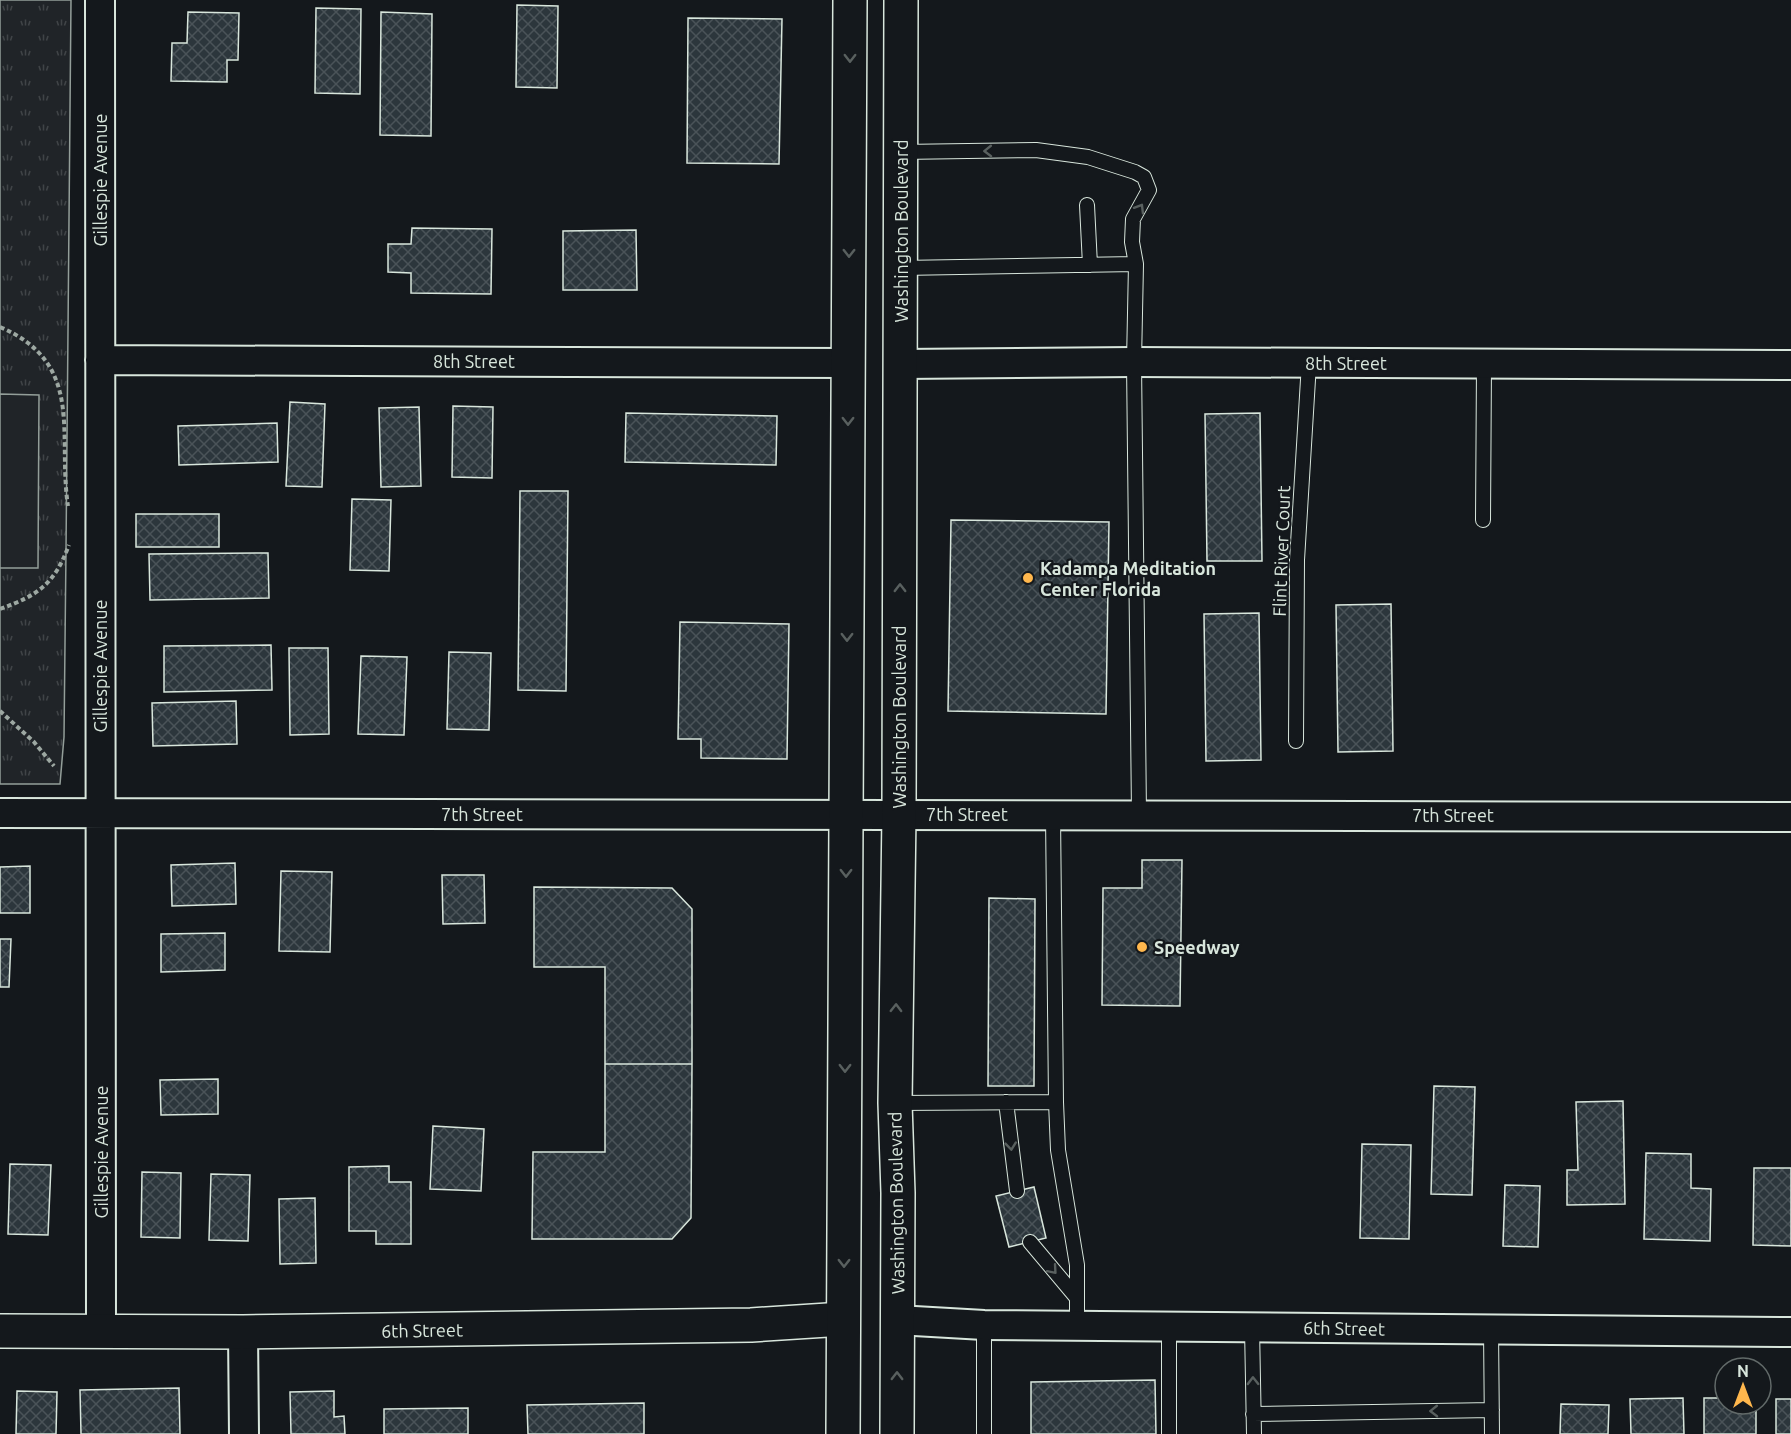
<svg xmlns="http://www.w3.org/2000/svg" width="1791" height="1434" font-family="Ubuntu,sans-serif">
	<defs>
		<pattern id="grass-tufts" width="24" height="20" patternUnits="userSpaceOnUse" patternTransform="scale(1.5)"><rect width="24" height="20" fill="#202428"/><path d="M3 7l-1-3M5 7V3M7 7l1-3M15 17l-1-3M17 17v-4M19 17l1-3" fill="none" stroke="#404447"/></pattern>
		<pattern id="building-cross-hatch" width="8" height="8" patternUnits="userSpaceOnUse" patternTransform="scale(1.5)"><rect width="8" height="8" fill="#2c363c"/><path d="M0 0l8 8M0 8l8-8" fill="none" stroke="#4a5358"/></pattern>
	</defs>
	<rect width="100%" height="100%" fill="#14181c"/>
	<path fill="url(#grass-tufts)" stroke="#939e99" stroke-width="1.5" d="M0,0h71l-5,551 -2,186 -4,47h-60z"/>
	<path fill="#202428" stroke="#939e99" stroke-width="1.5" d="M0,394l39,1 -1,173h-38z"/>
	<path fill="url(#building-cross-hatch)" stroke="#d8e6dc" stroke-width="1.5" d="M517,5l41,1 -1,82 -41,-1z
		M316,8l45,1 -1,85 -45,-1z
		M188,12l51,1 -1,47h-11v22l-56,-1 1,-38h15z
		M381,12l51,2 -1,122 -51,-1z
		M688,18l94,1 -3,145 -92,-1z
		M412,228l80,1 -1,65 -80,-1v-20l-23,-1v-28h23z
		M636,230l1,60h-74v-59z
		M290,402l35,2 -3,83 -36,-1z
		M453,406l40,1 -1,71 -40,-1z
		M419,407l2,79 -40,1 -2,-79z
		M626,413l151,3 -1,49 -151,-3z
		M1260,413l2,148h-55l-2,-147z
		M277,423l1,39 -99,3 -1,-39z
		M520,491h48l-2,200 -48,-1z
		M352,499l39,1 -2,71 -39,-1z
		M136,514h83v33h-83z
		M951,520l158,2 -3,192 -158,-3z
		M268,553l1,45 -119,2 -1,-46z
		M1391,604l2,147 -55,1 -2,-147z
		M1259,613l2,147 -55,1 -2,-147z
		M680,622l109,2 -2,135 -86,-1v-19h-23z
		M271,645l1,45 -108,2v-46z
		M289,648h39l1,86 -39,1z
		M449,652l42,1 -2,77 -42,-1z
		M361,656l46,1 -3,78 -46,-1z
		M236,701l1,43 -84,2 -1,-43z
		M1142,860h40l-2,146 -78,-1 1,-117h39z
		M235,863l1,41 -64,2 -1,-41z
		M30,866v47h-30v-46z
		M281,871l51,1 -2,80 -51,-1z
		M442,875h42l1,48 -42,1z
		M534,887l138,1 20,21v155h-87v-97h-71z
		M989,898l46,1 -1,187h-46z
		M225,933v37l-64,2v-38z
		M0,939h11l-2,48h-9z
		M605,1064h87l-1,154 -19,21h-140l1,-87h72z
		M218,1079v35l-57,1 -1,-35z
		M1434,1086l41,1 -3,108 -41,-1z
		M1623,1101l2,103 -58,1v-35h11l-2,-68z
		M433,1126l51,3 -3,62 -51,-2z
		M1362,1144l49,1 -2,94 -49,-1z
		M1646,1153l45,1v34l20,1 -1,52 -66,-2z
		M10,1164l41,1 -3,70 -40,-1z
		M389,1166v16h22v62h-35v-13h-27v-64z
		M1754,1168h37v78l-38,-1z
		M142,1172l39,1 -1,65 -39,-1z
		M211,1174l39,1 -2,66 -39,-1z
		M1505,1185l35,1 -2,61 -35,-1z
		M1034,1187l12,51 -37,9 -13,-51z
		M315,1198l1,65 -36,1 -1,-65z
		M1155,1380l1,54h-125v-52z
		M179,1388l1,46h-99l-1,-44z
		M17,1391l40,1 -1,42h-40z
		M334,1391v26l10,-1 1,18h-54l-1,-42z
		M1683,1398l1,36h-53l-1,-35z
		M1704,1398h21v6h31v30h-52z
		M1776,1399h15v35h-15z
		M644,1403v31h-116l-1,-29z
		M1561,1404l48,1 -1,29h-48z
		M468,1408v26h-84v-25z"/>
	<g fill="none" stroke-linecap="round" stroke-linejoin="round">
		<g stroke="#d8e6dc" stroke-width="16">
			<path id="service" d="M901,152l135,-2 52,7 47,15 9,5 5,13 -16,29 -1,23 4,22
				M1087,205l3,60
				M901,268l235,-4 -2,98 5,452
				M1483,520l1,-156
				M1296,741l1,-181 12,-197
				M1053,814l3,288
				M1006,1102l11,89
				M895,1103l161,-1 2,48 19,115v61
				M1030,1242l47,56
				M984,1325v109
				M1169,1326v108
				M1252,1327l2,107
				M1491,1329l1,105
				M1253,1414l239,-4"/>
		</g>
		<g stroke="#d8e6dc" stroke-width="32">
			<path id="minor" d="M100,0l1,1332
				M100,360l748,3
				M900,364l234,-2 657,3
				M0,813l1791,4
				M897,1320l87,5 807,7
				M243,1332l1,102"/>
		</g>
		<g stroke="#d8e6dc" stroke-width="36">
			<path id="tertiary" d="M0,1331l243,1 508,-7 92,-6"/>
		</g>
		<g stroke="#d8e6dc" stroke-width="36">
			<path id="primary" d="M843,1434l7,-1434
				M897,1434l1,-241 -3,-90 4,-289 2,-814"/>
		</g>
		<path stroke="#9da8a2" stroke-width="4" stroke-dasharray="4.5 3" stroke-linecap="butt" d="M0,327c86,37 57,107 68,179
			M0,609c38,-14 54,-24 69,-64
			M0,711l34,31 20,24"/>
		<use href="#service" stroke="#14181c" stroke-width="14"/>
		<use href="#minor" stroke="#14181c" stroke-width="28"/>
		<use href="#tertiary" stroke="#14181c" stroke-width="33"/>
		<use href="#primary" stroke="#14181c" stroke-width="33"/>
	</g>
	<defs><path id="oneway-chevron" d="M-2-3.5L2.5 0L-2 3.5" fill="none" stroke-width="1.6" stroke-linecap="round" stroke-linejoin="round" transform="scale(1.5)"/></defs>
	<g stroke="#59605f">
		<use href="#oneway-chevron" transform="translate(850 58) rotate(90)"/>
		<use href="#oneway-chevron" transform="translate(988 151) rotate(179)"/>
		<use href="#oneway-chevron" transform="translate(1140 208) rotate(-59)"/>
		<use href="#oneway-chevron" transform="translate(849 253) rotate(90)"/>
		<use href="#oneway-chevron" transform="translate(848 421) rotate(90)"/>
		<use href="#oneway-chevron" transform="translate(900 588) rotate(-90)"/>
		<use href="#oneway-chevron" transform="translate(847 637) rotate(90)"/>
		<use href="#oneway-chevron" transform="translate(846 873) rotate(90)"/>
		<use href="#oneway-chevron" transform="translate(896 1008) rotate(-89)"/>
		<use href="#oneway-chevron" transform="translate(845 1068) rotate(90)"/>
		<use href="#oneway-chevron" transform="translate(1011 1146) rotate(84)"/>
		<use href="#oneway-chevron" transform="translate(844 1263) rotate(90)"/>
		<use href="#oneway-chevron" transform="translate(1053 1270) rotate(49)"/>
		<use href="#oneway-chevron" transform="translate(897 1376) rotate(-90)"/>
		<use href="#oneway-chevron" transform="translate(1253 1381) rotate(-91)"/>
		<use href="#oneway-chevron" transform="translate(1434 1411) rotate(179)"/>
	</g>
	<g fill="#ffb74d" stroke="#14181c" stroke-width="2">
		<circle cx="1028" cy="578" r="6"/>
		<circle cx="1142" cy="947" r="6"/>
	</g>
	<g text-anchor="middle" dominant-baseline="central" stroke-width="4.5" stroke-linejoin="round" paint-order="stroke">
		<g font-size="18" fill="#d8e6dc" stroke="#14181c">
			<text transform="translate(100 180) rotate(-90)">Gillespie Avenue</text>
			<text transform="translate(901 231) rotate(-90)">Washington Boulevard</text>
			<text x="474" y="361">8th Street</text>
			<text x="1346" y="363">8th Street</text>
			<text transform="translate(1281 551) rotate(-88)">Flint River Court</text>
			<text transform="translate(100 666) rotate(-90)">Gillespie Avenue</text>
			<text transform="translate(899 717) rotate(-90)">Washington Boulevard</text>
			<text x="482" y="814">7th Street</text>
			<text x="967" y="814">7th Street</text>
			<text x="1453" y="815">7th Street</text>
			<text transform="translate(101 1152) rotate(-90)">Gillespie Avenue</text>
			<text transform="translate(896 1203) rotate(-91)">Washington Boulevard</text>
			<text transform="translate(1344 1328) rotate(1)">6th Street</text>
			<text transform="translate(422 1330) rotate(-1)">6th Street</text>
		</g>
		<g font-size="18" font-weight="bold" fill="#d8e6dc" stroke="#14181c" text-anchor="start">
			<text x="1040" y="568">Kadampa Meditation<tspan x="1040" dy="21">Center Florida</tspan></text>
			<text x="1154" y="947">Speedway</text>
		</g>
	</g>
	<g transform="translate(1743 1386)"><circle r="28" fill="#14181c" stroke="#626a69" stroke-width="1.5"/>
	<path d="M0-4.5L10 22L0 15L-10 22Z" fill="#ffb74d"/>
	<text y="-9" font-size="16" font-weight="bold" text-anchor="middle" fill="#d8e6dc">N</text>
	</g>
</svg>
